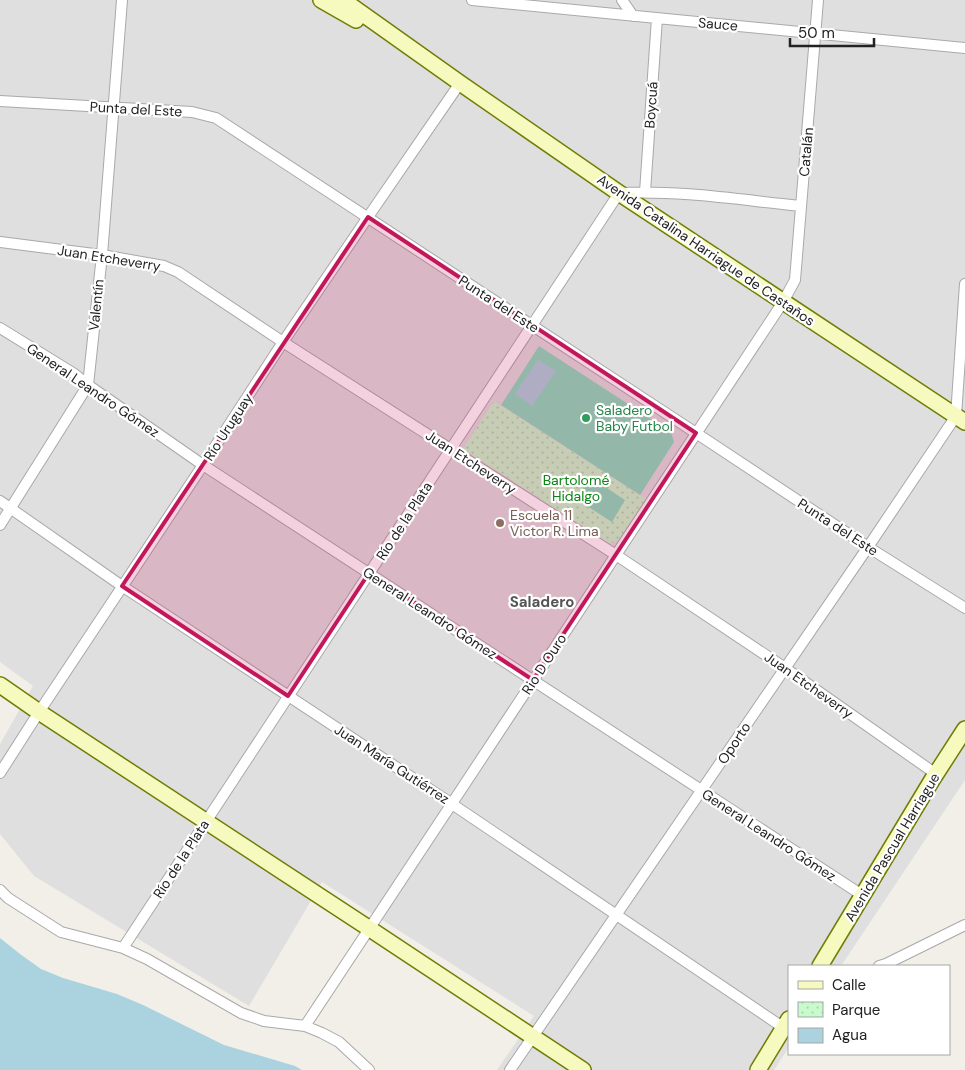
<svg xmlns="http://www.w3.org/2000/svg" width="965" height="1070" font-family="'DM Sans',sans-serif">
	<defs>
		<pattern id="park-dots" width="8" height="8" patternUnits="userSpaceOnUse" patternTransform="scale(1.25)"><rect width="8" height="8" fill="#c8facc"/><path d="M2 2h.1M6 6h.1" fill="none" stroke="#acd6af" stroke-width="1.8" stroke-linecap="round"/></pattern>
	</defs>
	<rect width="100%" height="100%" fill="#f2efe9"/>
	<path fill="#e0dfdf" d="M0,0h965v780l-124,186h-52v81l-15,23h-277l37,-54 -212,-134 -73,124 -215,-130 -34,-42v-90l33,-58 -33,-24z"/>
	<path fill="url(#park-dots)" d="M494,401l152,98 -27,42 -10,2 -146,-94z"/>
	<path fill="#88e0be" d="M539,346l132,86 3,10 -34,53 -139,-90z
		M590,477l35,23 -13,22 -36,-23z"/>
	<path fill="#aad3df" d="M538,360l18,11 -24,35 -17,-12z
		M0,938l20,16 21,15 22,9 54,16 26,11 81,40 71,21 7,4h-302z"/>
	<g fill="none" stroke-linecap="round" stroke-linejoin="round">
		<g stroke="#a9a9a9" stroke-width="12">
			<path id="street" d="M472,0l493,48
				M622,0l11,16
				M0,101l192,11 24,6 480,315 172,114 97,61
				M645,192l12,-174
				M0,242l102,13 62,11 14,6 105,70 333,213 169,113 151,106
				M0,328l73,45 15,12 115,80 659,430
				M0,501l122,85 330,218 332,224
				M0,525l88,-140 14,-130 20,-255
				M0,773l39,-61 164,-247 80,-123 85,-125 92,-134
				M0,890l8,8 53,34 62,16 24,11 94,54 23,8 41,5 17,7 17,9 30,28
				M123,948l496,-755c61,-3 122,7 182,13
				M879,966l7,-2 79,-39
				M305,1026l478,-724 12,-22 23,-280
				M510,1070l358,-523 88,-131 9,-132"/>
		</g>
		<g stroke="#707d05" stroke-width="18">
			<path id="secondary" d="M321,0l35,20
				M343,0l117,83 159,110 346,229
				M0,685l39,27 331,217 213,141
				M820,966l112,-186 33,-51
				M758,1070l31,-51"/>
		</g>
		<use href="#street" stroke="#fff" stroke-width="10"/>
		<use href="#secondary" stroke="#f7fabf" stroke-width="15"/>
	</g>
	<path fill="#c2185b" fill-opacity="0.2" stroke="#c2185b" stroke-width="4" stroke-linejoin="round" d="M368,217l328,216 -163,247 -164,-107 -81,123 -166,-110z"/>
	<circle fill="#2e9e5b" stroke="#fff" stroke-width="2" cx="586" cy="418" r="5"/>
	<circle fill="#8d6e63" stroke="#fff" stroke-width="2" cx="500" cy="523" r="5"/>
	<g text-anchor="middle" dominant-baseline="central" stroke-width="4.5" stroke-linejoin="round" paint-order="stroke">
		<g font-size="14" fill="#222" stroke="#fff">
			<text transform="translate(718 24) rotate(5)">Sauce</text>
			<text transform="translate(651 105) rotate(-86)">Boycuá</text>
			<text transform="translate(136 109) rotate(3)">Punta del Este</text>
			<text transform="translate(806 152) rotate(-85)">Catalán</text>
			<text transform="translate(706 250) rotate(34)">Avenida Catalina Harriague de Castaños</text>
			<text transform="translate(109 258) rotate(9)">Juan Etcheverry</text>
			<text transform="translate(499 304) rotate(33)">Punta del Este</text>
			<text transform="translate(96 305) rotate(-84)">Valentín</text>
			<text transform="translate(93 390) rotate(34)">General Leandro Gómez</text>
			<text transform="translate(228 427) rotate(-57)">Río Uruguay</text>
			<text transform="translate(471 462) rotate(33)">Juan Etcheverry</text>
			<text transform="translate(404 521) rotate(-57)">Río de la Plata</text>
			<text transform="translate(838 527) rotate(33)">Punta del Este</text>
			<text transform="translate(430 613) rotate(33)">General Leandro Gómez</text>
			<text transform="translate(544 664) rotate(-57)">Rio D Ouro</text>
			<text transform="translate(809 685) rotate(35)">Juan Etcheverry</text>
			<text transform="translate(734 743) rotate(-56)">Oporto</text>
			<text transform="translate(392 764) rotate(33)">Juan María Gutiérrez</text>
			<text transform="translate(769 835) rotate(33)">General Leandro Gómez</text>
			<text transform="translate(892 847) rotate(-59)">Avenida Pascual Harriague</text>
			<text transform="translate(181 859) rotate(-57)">Río de la Plata</text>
		</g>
		<g font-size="14" fill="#27864d" stroke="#fff" text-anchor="start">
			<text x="596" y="410">Saladero<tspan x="596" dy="16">Baby Futbol</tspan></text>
		</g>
		<g font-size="14" fill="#0c8416" stroke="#fff">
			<text x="576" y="480">Bartolomé<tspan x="576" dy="16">Hidalgo</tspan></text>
		</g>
		<g font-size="14" fill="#785e54" stroke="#fff" text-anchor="start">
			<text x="510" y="515">Escuela 11<tspan x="510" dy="16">Victor R. Lima</tspan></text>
		</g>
		<g font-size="15" font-weight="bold" fill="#555" stroke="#fff">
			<text x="542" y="602">Saladero</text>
		</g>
	</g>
	<rect x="788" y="965" width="162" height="90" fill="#ffffff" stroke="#a7a7a7"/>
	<rect x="798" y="981" width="25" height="8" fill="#f7fabf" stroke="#a7a7a7"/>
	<text x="832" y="990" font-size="15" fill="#222222">Calle</text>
	<rect x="798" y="1002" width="25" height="15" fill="url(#park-dots)" stroke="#a7a7a7"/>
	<text x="832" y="1015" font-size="15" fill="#222222">Parque</text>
	<rect x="798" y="1028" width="25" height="15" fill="#aad3df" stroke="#a7a7a7"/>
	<text x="832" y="1040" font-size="15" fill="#222222">Agua</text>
	<path d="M790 38v8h84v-8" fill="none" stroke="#222222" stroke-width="2.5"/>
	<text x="798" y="38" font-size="15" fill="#222222" stroke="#ffffff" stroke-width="4" paint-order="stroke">50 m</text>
</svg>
